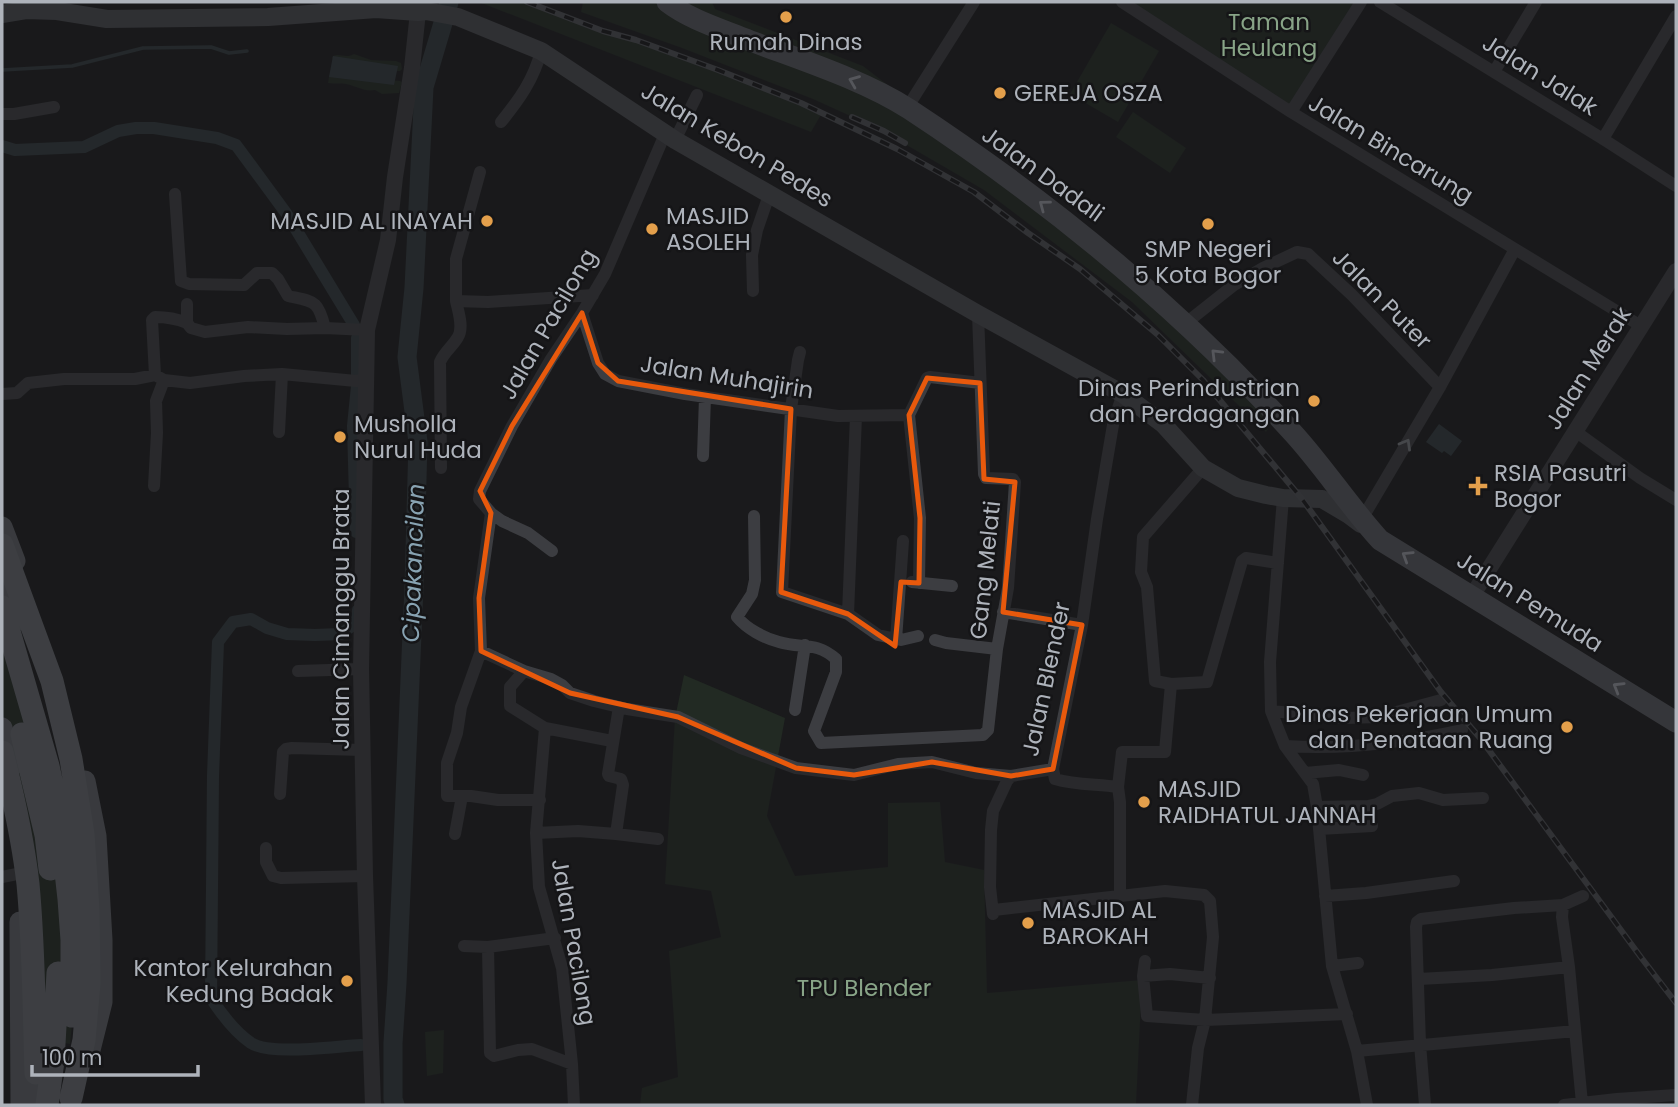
<svg xmlns="http://www.w3.org/2000/svg" width="1678" height="1107" font-family="Poppins,sans-serif">
	<rect width="100%" height="100%" fill="#1a1a1c"/>
	<path fill="#222a23" d="M479,2h46l193,68 104,43 -11,19z
		M583,2h129l3,7 148,57 156,120 257,229 -10,17 -134,-130 -148,-112 -105,-61 -66,-30 -131,-51 -101,-36z
		M1121,2h240l-70,110z
		M1111,23l48,28 -41,71 -48,-28z
		M354,54l17,6 25,1 5,2 1,6 -2,2h-6l-58,-9 -4,-4 1,-2c9,-3 11,3 21,-2z
		M334,75l66,6 2,1 -3,11 -17,1 -7,-4c-11,2 -19,-4 -29,-6 -6,-1 -12,0 -18,-1l1,-6z
		M1133,112l53,36 -16,25 -54,-36z
		M2,607l46,159 24,259 -2,19 -31,-5 -37,-311z
		M684,675l101,43 -18,98 28,60 93,-9v-64l52,-1 5,60 39,8 3,123 155,-13 -6,125h-496l2,-17 36,-11 -9,-126 52,-14 -10,-46 -46,-7 10,-166z
		M444,1030l-1,43 -16,3 -2,-44z"/>
	<path fill="#313b3f" d="M333,56l65,10 -4,19 -65,-8z
		M1439,424l23,17 -11,15 -7,-5 -2,2 -16,-11z"/>
	<g fill="none" stroke-linecap="round" stroke-linejoin="round">
		<path stroke="#313b3f" stroke-width="3.5" d="M2,70l70,-4 71,-18 68,-1 18,6 18,-2
			M416,82l8,5"/>
		<path stroke="#313b3f" stroke-width="12" d="M2,146l13,4 69,-3 34,-16 18,-3h18l63,10 19,7 50,68 68,112
			M357,338v37
			M356,532l-3,-106 4,-40
			M358,610l-1,12 -16,12 -26,1 -28,-1 -20,-6 -16,-9 -18,3 -15,20 -5,134 -2,222c11,17 24,34 40,45 20,13 85,3 110,2"/>
		<path stroke="#313b3f" stroke-width="19" d="M448,6l1,-4
			M395,1105l-2,-6v-56l4,-60 17,-396 4,-145 -11,-85 7,-69 10,-201 19,-64"/>
		<path stroke="#3c3d41" stroke-width="12" d="M1122,2l169,110 350,214
			M1380,2l223,137 73,47
			M1494,72l42,-70
			M907,108l67,-106
			M1291,112l70,-110
			M2,114h12l40,-7
			M501,122c18,-22 33,-43 40,-71
			M1603,139l73,-123
			M675,140l22,-45
			M480,172l-24,87v42l32,1 105,-7
			M175,194l6,87 8,3 55,1 13,-12h15l6,6 10,17c27,6 30,4 37,32l42,2
			M753,291l-1,-36 5,-25 12,-35
			M582,313l16,50 7,11 13,7 67,13 153,22 71,-1
			M187,323l4,5 14,4 43,-5 39,2 38,-1
			M1186,323l48,-38 29,-17 34,-16 11,2 44,41 88,92
			M800,352l-2,8 -7,49 -9,183 66,22 30,21 23,5 17,-4
			M155,375l-3,-55 3,-3c12,0 20,1 32,6v-19
			M2,394l15,-1 11,-10 36,-4h71l20,-4 9,5 26,3 54,-7 38,-2 74,7 10,-2
			M1116,414l7,-20
			M1575,431l65,47 36,22
			M279,432l3,-58
			M703,456l2,-59
			M441,468l-1,-106c4,-10 13,-16 18,-25 6,-10 0,-26 -2,-36
			M154,486l3,-53 -1,-32 8,-21
			M1283,498l-13,164 1,49 14,35 28,38 4,23 15,159 25,85 10,54
			M491,513l11,8 26,12 24,18
			M754,516l1,64 -3,14 -15,23c10,12 27,21 42,25 23,7 37,-1 57,17v13l-22,59 7,12 162,-8 5,-5 9,-81 11,-61 7,-106 -2,-3 -27,-1 -2,-4 -6,-160
			M1362,519l78,-132 75,-138
			M912,582l40,4
			M919,583l1,-65 -11,-103 18,-37 3,-1 50,6
			M1003,612l79,13
			M848,614l8,-198
			M896,640l7,-99
			M935,640l11,3 51,6
			M481,651l-20,56 -4,26 -10,30v33h24l27,4h42
			M298,671l63,-2
			M524,671l27,8 11,6 8,8 24,8 33,8 51,8 63,31 55,20 58,7 44,-11 34,-2 44,11 35,3 42,-7 29,-144 15,-106 17,-100
			M1171,684l36,-2 35,-121 4,-3 32,5
			M795,710l10,-65
			M1271,711l74,7 33,-1 63,-17
			M545,728l67,13
			M1285,746c60,4 118,-3 177,-16
			M1053,769l2,10c20,6 42,5 63,8
			M1305,773l34,-3 24,5
			M280,794l3,-42 3,-3 6,-1 70,2
			M1317,807l51,-1 9,-2 15,-8 27,-3 24,7 40,-2
			M1319,829l53,-3
			M536,833l42,-2 38,3 42,5
			M455,834l7,-38
			M616,834l7,-49 -2,-6 -12,-3 -1,-2 11,-67
			M266,848v14l7,14 8,2 84,-2
			M2,877l15,-3
			M1120,895v-93l-2,-15 4,-35h43l6,-68 -16,-3 -8,-94 -6,-15 2,-35 60,-69
			M1325,896l41,-3 88,-12
			M1563,905l-1,12 7,50 13,136
			M994,910l171,-19 39,4 6,6 3,36 -8,83 -7,28 -6,57
			M993,914l-3,-27 1,-57 2,-19 14,-30 4,-5
			M464,946l24,1 67,-9
			M488,947l2,106 4,3 24,-6 14,-1 40,15
			M1145,961l-2,15 4,40 58,4 142,-6
			M1332,966l26,-3
			M1143,976l27,-2 40,4
			M1419,979l73,-4 77,-8
			M1357,1051l218,-20
			M574,1105l-2,-41 -10,-96 -23,-81 -3,-54 9,-105 -35,-22v-19l14,-16 -43,-20 -2,-53 12,-85 -12,-14 1,-8 32,-65 39,-67 31,-46 23,-39 60,-140
			M1425,1105l-5,-61 -4,-117 1,-5 4,-3 93,-11 49,-3 20,-9
			M1564,1105l53,-6 59,-4"/>
		<path stroke="#3c3d41" stroke-width="16" d="M1472,596l204,-325
			M373,1105l-8,-229 -4,-207 6,-339 21,-90 7,-63 17,-109 6,-56"/>
		<path stroke="#4a4c51" stroke-width="18" d="M2,14l24,-4 31,1 50,8 161,-2 108,-8 42,3 8,-1 32,6 83,34 134,89 303,174 145,80 40,30 40,44 35,20 28,7 17,3 39,1 27,16 12,9"/>
		<path stroke="#585a60" stroke-width="21" d="M667,2c22,17 51,26 76,36 54,21 117,40 166,71 140,92 271,199 384,324 31,34 56,73 87,107l296,182"/>
		<path stroke="#606369" stroke-width="21" d="M2,527l13,34
			M2,585l11,38
			M2,728l10,38
			M85,781l11,55 6,104v62l-12,48
			M20,922l1,183
			M33,1105l4,-50"/>
		<path stroke="#686c72" stroke-width="23" d="M2,545l50,136 19,78 12,75 5,76 1,73 -5,57 -13,58
			M2,607l46,159 13,61 8,72 3,41v76
			M22,734l24,101 4,34
			M2,752c11,43 21,88 26,132 6,63 6,126 8,189
			M47,1105l6,-44 5,-88"/>
		<g stroke="#4f5156" stroke-width="6">
			<path id="rail" d="M527,2l76,29 33,9 82,30 83,33 96,46 77,43 54,41 52,36 78,66 45,45 99,119 139,193 39,46 160,218 36,47
				M852,117l32,14 21,12"/>
		</g>
		<use href="#rail" stroke="#151517" stroke-width="3.5" stroke-dasharray="10" stroke-linecap="butt"/>
	</g>
	<defs><path id="oneway-chevron" d="M-2-3.5L2.5 0L-2 3.5" fill="none" stroke-width="1.6" stroke-linecap="round" stroke-linejoin="round" transform="scale(1.75)"/></defs>
	<g stroke="#9da1a9">
		<use href="#oneway-chevron" transform="translate(854 81) rotate(-158)"/>
		<use href="#oneway-chevron" transform="translate(1044 205) rotate(-143)"/>
		<use href="#oneway-chevron" transform="translate(1216 354) rotate(-135)"/>
		<use href="#oneway-chevron" transform="translate(1407 556) rotate(-148)"/>
		<use href="#oneway-chevron" transform="translate(1618 687) rotate(-149)"/>
	</g>
	<use stroke="#7b7e84" href="#oneway-chevron" transform="translate(1406 444) rotate(-60)"/>
	<path d="M0 0H1678V1107H0ZM582,313l16,50 20,18 173,28 -10,183 67,22 47,32 6,-64 18,1 1,-65 -11,-103 18,-37 53,5 4,96 31,3 -12,130 79,13 -29,144 -42,7 -79,-14 -78,13 -58,-7 -118,-51 -108,-24 -89,-42 -2,-53 12,-85 -11,-22 32,-65z" fill="#1a1a1c" fill-opacity=".55" fill-rule="evenodd"/>
	<path fill="none" stroke="#e8590c" stroke-width="5" stroke-linejoin="round" d="M582,313l16,50 20,18 173,28 -10,183 67,22 47,32 6,-64 18,1 1,-65 -11,-103 18,-37 53,5 4,96 31,3 -12,130 79,13 -29,144 -42,7 -79,-14 -78,13 -58,-7 -118,-51 -108,-24 -89,-42 -2,-53 12,-85 -11,-22 32,-65z"/>
	<g fill="#e39f4b" stroke="#151517" stroke-width="2.5">
		<circle cx="786" cy="17" r="7"/>
		<circle cx="1000" cy="93" r="7"/>
		<circle cx="487" cy="221" r="7"/>
		<circle cx="1208" cy="224" r="7"/>
		<circle cx="652" cy="229" r="7"/>
		<circle cx="1314" cy="401" r="7"/>
		<circle cx="340" cy="437" r="7"/>
		<path d="M1474.5 475.5h7v7h7v7h-7v7h-7v-7h-7v-7h7z"/>
		<circle cx="1567" cy="727" r="7"/>
		<circle cx="1144" cy="802" r="7"/>
		<circle cx="1028" cy="923" r="7"/>
		<circle cx="347" cy="981" r="7"/>
	</g>
	<g text-anchor="middle" dominant-baseline="central" stroke-width="5" stroke-linejoin="round" paint-order="stroke">
		<g font-size="23" fill="#88a487" stroke="#151517">
			<text x="1269" y="22">Taman<tspan x="1269" dy="26">Heulang</tspan></text>
			<text x="864" y="988">TPU Blender</text>
		</g>
		<g font-size="23" fill="#aeb3bb" stroke="#151517" text-anchor="start">
			<text x="786" y="42" text-anchor="middle">Rumah Dinas</text>
			<text x="1014" y="93">GEREJA OSZA</text>
			<text x="666" y="216">MASJID<tspan x="666" dy="26">ASOLEH</tspan></text>
			<text x="473" y="221" text-anchor="end">MASJID AL INAYAH</text>
			<text x="1208" y="249" text-anchor="middle">SMP Negeri<tspan x="1208" dy="26">5 Kota Bogor</tspan></text>
			<text x="1300" y="388" text-anchor="end">Dinas Perindustrian<tspan x="1300" dy="26">dan Perdagangan</tspan></text>
			<text x="354" y="424">Musholla<tspan x="354" dy="26">Nurul Huda</tspan></text>
			<text x="1494" y="473">RSIA Pasutri<tspan x="1494" dy="26">Bogor</tspan></text>
			<text x="1553" y="714" text-anchor="end">Dinas Pekerjaan Umum<tspan x="1553" dy="26">dan Penataan Ruang</tspan></text>
			<text x="1158" y="789">MASJID<tspan x="1158" dy="26">RAIDHATUL JANNAH</tspan></text>
			<text x="1042" y="910">MASJID AL<tspan x="1042" dy="26">BAROKAH</tspan></text>
			<text x="333" y="968" text-anchor="end">Kantor Kelurahan<tspan x="333" dy="26">Kedung Badak</tspan></text>
		</g>
		<g font-size="23" fill="#aeb3bb" stroke="#151517">
			<text transform="translate(1540 75) rotate(32)">Jalan Jalak</text>
			<text transform="translate(737 145) rotate(31)">Jalan Kebon Pedes</text>
			<text transform="translate(1391 149) rotate(31)">Jalan Bincarung</text>
			<text transform="translate(1043 174) rotate(36)">Jalan Dadali</text>
			<text transform="translate(1382 299) rotate(45)">Jalan Puter</text>
			<text transform="translate(548 324) rotate(-60)">Jalan Pacilong</text>
			<text transform="translate(1588 368) rotate(-58)">Jalan Merak</text>
			<text transform="translate(727 377) rotate(9)">Jalan Muhajirin</text>
			<text transform="translate(985 570) rotate(-84)">Gang Melati</text>
			<text transform="translate(1530 602) rotate(32)">Jalan Pemuda</text>
			<text transform="translate(341 619) rotate(-90)">Jalan Cimanggu Brata</text>
			<text transform="translate(1046 679) rotate(-78)">Jalan Blender</text>
			<text transform="translate(574 942) rotate(80)">Jalan Pacilong</text>
		</g>
		<g font-size="24" font-style="italic" fill="#88a3b2" stroke="#151517">
			<text transform="translate(413 563) rotate(-88)">Cipakancilan</text>
		</g>
	</g>
	<rect width="1678" height="1107" fill="none" stroke="#aeb3bb" stroke-width="7"/>
	<path d="M32 1065v10h166v-10" fill="none" stroke="#aeb3bb" stroke-width="3.5"/>
	<text x="42" y="1065" font-size="21" fill="#aeb3bb" stroke="#151517" stroke-width="5" paint-order="stroke">100 m</text>
</svg>
